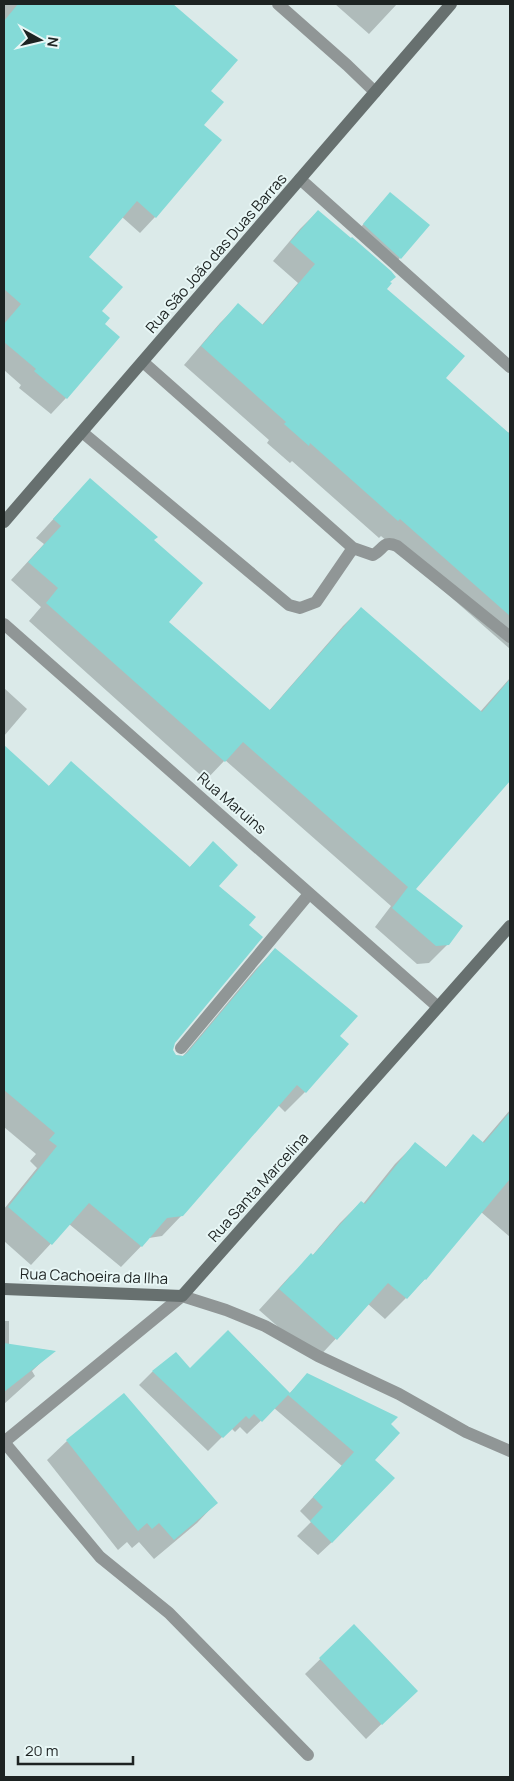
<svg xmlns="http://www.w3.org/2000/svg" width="514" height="1781" font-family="Manrope,sans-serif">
	<rect width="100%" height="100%" fill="#dbeae9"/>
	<path fill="#0003" d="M4,4h167l65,56 -26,31 -7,34 -48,92 -15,16 -18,-16 -35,41 17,66 14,13 -52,61 -15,16 -32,-26 2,-3 -17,-15z
		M335,4h62l-28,30z
		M382,202l18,56 -8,8 -36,-33z
		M318,211l70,71 -3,7 59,89 64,55 2,-2v67l-16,-15 -22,26 38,33v107l-129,-113 -2,2 -87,-77 -2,2 -23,-20 2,-3 -85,-75 36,-42 18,-18 24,20 36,-42 -25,-22 27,-32z
		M90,479l63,62 14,81 102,89 74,-85 18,-18 119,104 30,-34v101l-96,110 34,55 -19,19 -12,1 -42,-37 16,-21 -166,-146 -19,20 -177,-159 12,-14 -30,-27 33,-36 -8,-6z
		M4,688l23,21 -23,27z
		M4,747l44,40 23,-24 118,105 24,-25 4,43 -45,161 2,8 9,1 72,-86 20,-21 63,87 -33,56 -20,20 -7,-7 -96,110 -20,21 -13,2 -28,29 -52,-43 -38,41 -27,-24v-32l33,-41 -7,-7 6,-7 -32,-27z
		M510,1110v127l-29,-25 -56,67 -40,40 -17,-15 -52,56 -57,-50 31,-34 22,-20 28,-33 21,-21 2,2 32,-40 20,-20 30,24 11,-12 26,-13z
		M4,1321h5v24l44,6 -21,20 3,5 -31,28z
		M176,1353l14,17 99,24 19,-20 81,50 -16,36 -41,82 -14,13 -21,-19 14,-14 -11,-11 42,-45 -68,-58 -27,26 -7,-7 -5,5 -4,-4 -23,23 -69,-66 13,-13z
		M67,1441l149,62 -19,20 -43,36 -15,-17 -7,6 -5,-6 -9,8 -71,-90z
		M354,1626l47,79 -35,34 -61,-65z"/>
	<path fill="#84dad7" d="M18,4h155l65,56 -27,31 13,11 -20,23 18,15 -66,78 -19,-17 -48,56 34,30 -21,24 8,7 -5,6 15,13 -53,62 -33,-28 2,-2 -32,-27v-18l17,-20 -17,-15v-268z
		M390,192l40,33 -29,34 -38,-35z
		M318,210l33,28 1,-1 39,34 5,6 -6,5 2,1 -5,6 78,67 -19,22 64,56v182l-110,-97 -2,2 -88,-78 -1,3 -25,-22 2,-2 -85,-76 37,-43 25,22 52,-61 -25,-22z
		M90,478l68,59 -4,3 49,43 -34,39 101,88 91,-103 121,105 28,-33v102l-94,108 47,37 -14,19 -13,1 -44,-38 16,-21 -165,-145 -18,20 -179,-159 12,-15 -30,-26 33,-36 -8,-7z
		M4,745l45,41 22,-25 119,106 23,-26 25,24 -19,21 37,31 -7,8 14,12 -88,106 -2,7 3,5 7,1 4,-3 88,-105 83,68 -18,20 9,8 -43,49 -9,-8 -114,131 -16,2 -25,29 -53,-44 -37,42 -44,-38 49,-61 -8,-6 6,-7 -51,-43z
		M510,1112v67l-84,101 -1,-1 -18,20 -19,-16 -51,57 -58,-51 32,-36 2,2 48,-54 4,3 50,-62 31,25 27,-33 11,9z
		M228,1330l62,63 17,-20 91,44 -7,7 9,9 -25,27 20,18 -63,65 -22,-22 13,-14 -10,-10 41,-45 -66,-57 -26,27 -8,-8 -5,5 -3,-3 -23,22 -71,-67 24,-19 14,16z
		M4,1343l52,8 -52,41z
		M124,1393l94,110 -44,37 -15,-17 -7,6 -5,-6 -9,8 -72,-91z
		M354,1624l64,67 -36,34 -63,-67z"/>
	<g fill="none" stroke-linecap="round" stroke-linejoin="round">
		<path stroke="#909696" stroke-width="12" d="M300,179l210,188
			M82,432l207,173 11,3 16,-6 37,-54 -210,-186
			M353,548l20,7c11,-6 10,-15 24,-9l113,91
			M181,1048l128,-154
			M182,1296l44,14 39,16 53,30 81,38 67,38 44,19
			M4,1442l96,115 69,56 139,142"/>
		<path stroke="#909696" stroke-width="12" d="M278,4l69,61 28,27
			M4,624l434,383
			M4,1442l178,-146"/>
		<path stroke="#67706f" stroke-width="12" d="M4,522l447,-518
			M4,1289l178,7 328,-370"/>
	</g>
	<g text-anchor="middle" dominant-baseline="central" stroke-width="4" stroke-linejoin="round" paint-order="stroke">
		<g font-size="15" fill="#1d2322" stroke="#e8f7f6">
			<text transform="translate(216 253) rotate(-49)">Rua São João das Duas Barras</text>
			<text transform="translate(232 803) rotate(41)">Rua Maruins</text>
			<text transform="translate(258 1187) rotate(-48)">Rua Santa Marcelina</text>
			<text transform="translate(94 1276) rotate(2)">Rua Cachoeira da Ilha</text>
		</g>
	</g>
	<rect width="514" height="1781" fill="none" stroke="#1d2322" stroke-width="10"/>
	<g transform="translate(40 40) rotate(98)" stroke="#e8f7f6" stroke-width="4" paint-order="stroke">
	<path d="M0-4L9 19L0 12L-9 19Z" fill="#1d2322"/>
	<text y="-8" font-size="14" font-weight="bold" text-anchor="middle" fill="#1d2322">N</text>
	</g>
	<path d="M18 1756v8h115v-8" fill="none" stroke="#1d2322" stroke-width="2.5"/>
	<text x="25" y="1756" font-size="15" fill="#1d2322" stroke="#e8f7f6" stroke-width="4" paint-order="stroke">20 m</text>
</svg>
